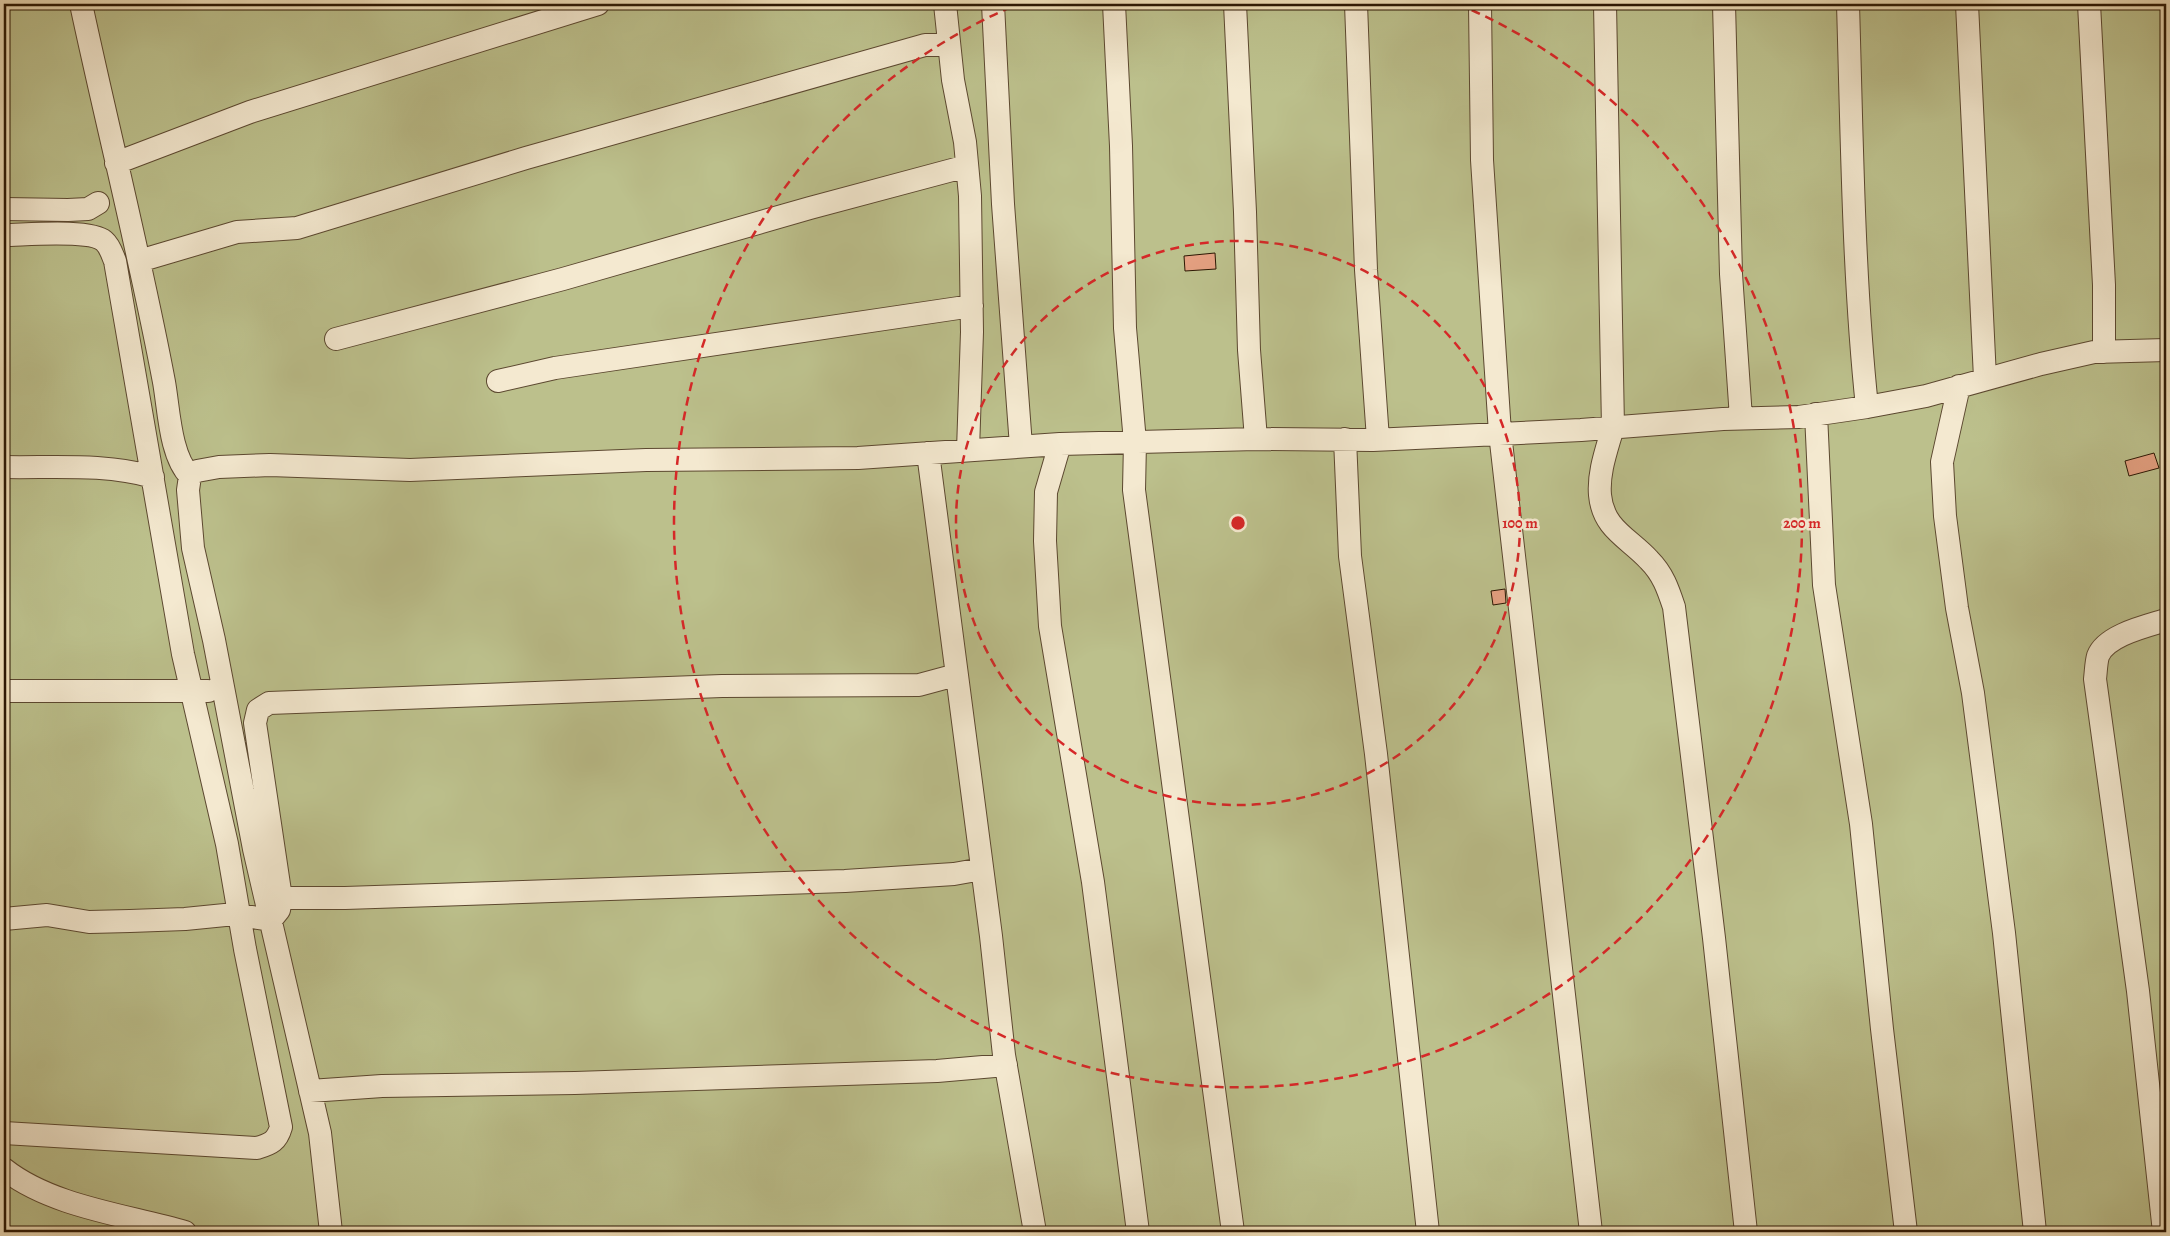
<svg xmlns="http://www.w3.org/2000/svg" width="2170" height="1236" font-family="Alegreya,serif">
	<rect width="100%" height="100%" fill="#eeddb7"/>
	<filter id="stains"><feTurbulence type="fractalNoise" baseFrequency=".004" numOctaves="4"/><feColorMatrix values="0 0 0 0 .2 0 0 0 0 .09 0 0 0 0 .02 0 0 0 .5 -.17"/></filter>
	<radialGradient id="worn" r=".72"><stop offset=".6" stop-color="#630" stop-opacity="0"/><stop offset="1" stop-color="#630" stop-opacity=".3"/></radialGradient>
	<path fill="#bcc08c" stroke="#746c48" d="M4,4h2162v1228h-2162z"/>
	<path fill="#e4a081" stroke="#2c1703" d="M1215,253l1,16 -31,2 -1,-15z
		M2154,453l5,15 -30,8 -4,-15z
		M1505,589l1,14 -13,2 -2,-14z"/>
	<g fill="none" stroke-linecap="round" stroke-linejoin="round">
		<g stroke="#5c4830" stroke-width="24">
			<path id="street" d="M81,4c27,126 59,251 83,378 5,28 6,74 26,94
				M945,4l8,76 12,62 5,54 2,136 -4,118
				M993,4l10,200 18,242
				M1114,4l7,142 4,182 10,114 -1,48 99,742
				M1235,4l10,208 4,138 7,89
				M1356,4l10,266 12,169
				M1480,4l2,156 18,273 91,799
				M1605,4l8,423c-6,22 -15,45 -13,68 3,34 29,43 49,65 14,14 19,29 25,47l40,331 32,294
				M1724,4l7,270 10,144
				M1848,4c4,134 5,269 19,403
				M1967,4l18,374
				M2089,4l15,281v67
				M116,163l134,-51 348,-108
				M4,209l64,1 20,-1 10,-6
				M4,235c20,0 86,-6 100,6 6,5 8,13 11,20l68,393 44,190 18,105 36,178c-4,14 -10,17 -24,21l-253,-15
				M139,261l98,-29 60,-4 229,-70 399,-113h24
				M336,339l227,-60 247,-71 157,-42
				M498,381l57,-13 417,-62
				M1959,386l-17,76 3,54 12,92 16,85 31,240 31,299
				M1816,414l8,171 37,239 21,205 24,203
				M1345,439l5,117 26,198 52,478
				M1060,444l-14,48 -1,49 5,85 43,256 45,350
				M928,453l63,483 13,119 31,177
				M4,467c48,1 102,-4 149,10
				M4,691h204
				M281,898h64l500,-17 109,-7 28,-5
				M4,919l43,-4 42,7 41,-1 55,-2 40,-4h14l32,5 8,-10 2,-12 -26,-175 3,-13 11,-7 453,-17 197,-1 37,-10
				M310,1091l72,-5 193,-3 362,-12 69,-6
				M4,1169c48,38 123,46 181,63
				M331,1232l-11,-99 -66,-284 -40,-209 -21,-92 -5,-58 2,-14 7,-5 22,-4 51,-2 140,5 236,-10 212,-2 202,-14 196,-5 117,1 208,-10 142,-11 76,-2 68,-10 59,-11 115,-32 53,-12 72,-2
				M2164,1232l-26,-241 -43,-312c1,-8 1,-16 3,-23 8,-21 49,-30 68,-36"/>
		</g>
		<use href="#street" stroke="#f4e9d0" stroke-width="22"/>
	</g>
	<g fill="none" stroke="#d62828" stroke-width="2.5" stroke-dasharray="9 6">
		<circle cx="1238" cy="523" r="282"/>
		<path d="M1458 4A564 564 0 1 1 1018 4"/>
	</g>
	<circle cx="1238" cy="523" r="8" fill="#d62828" stroke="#f4e9d0" stroke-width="2.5"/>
	<g font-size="15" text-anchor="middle" font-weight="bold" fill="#d62828" stroke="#f4e9d0" stroke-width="5" stroke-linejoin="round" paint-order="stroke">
		<text x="1520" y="528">100 m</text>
		<text x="1802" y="528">200 m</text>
	</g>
	<rect width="2170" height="1236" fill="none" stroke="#eeddb7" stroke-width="20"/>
	<rect x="5" y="5" width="2160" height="1226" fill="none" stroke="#2c1703" stroke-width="2.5"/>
	<rect x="10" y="10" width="2150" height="1216" fill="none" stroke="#2c1703"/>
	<rect width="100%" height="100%" filter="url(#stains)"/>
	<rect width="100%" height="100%" fill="url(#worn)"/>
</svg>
